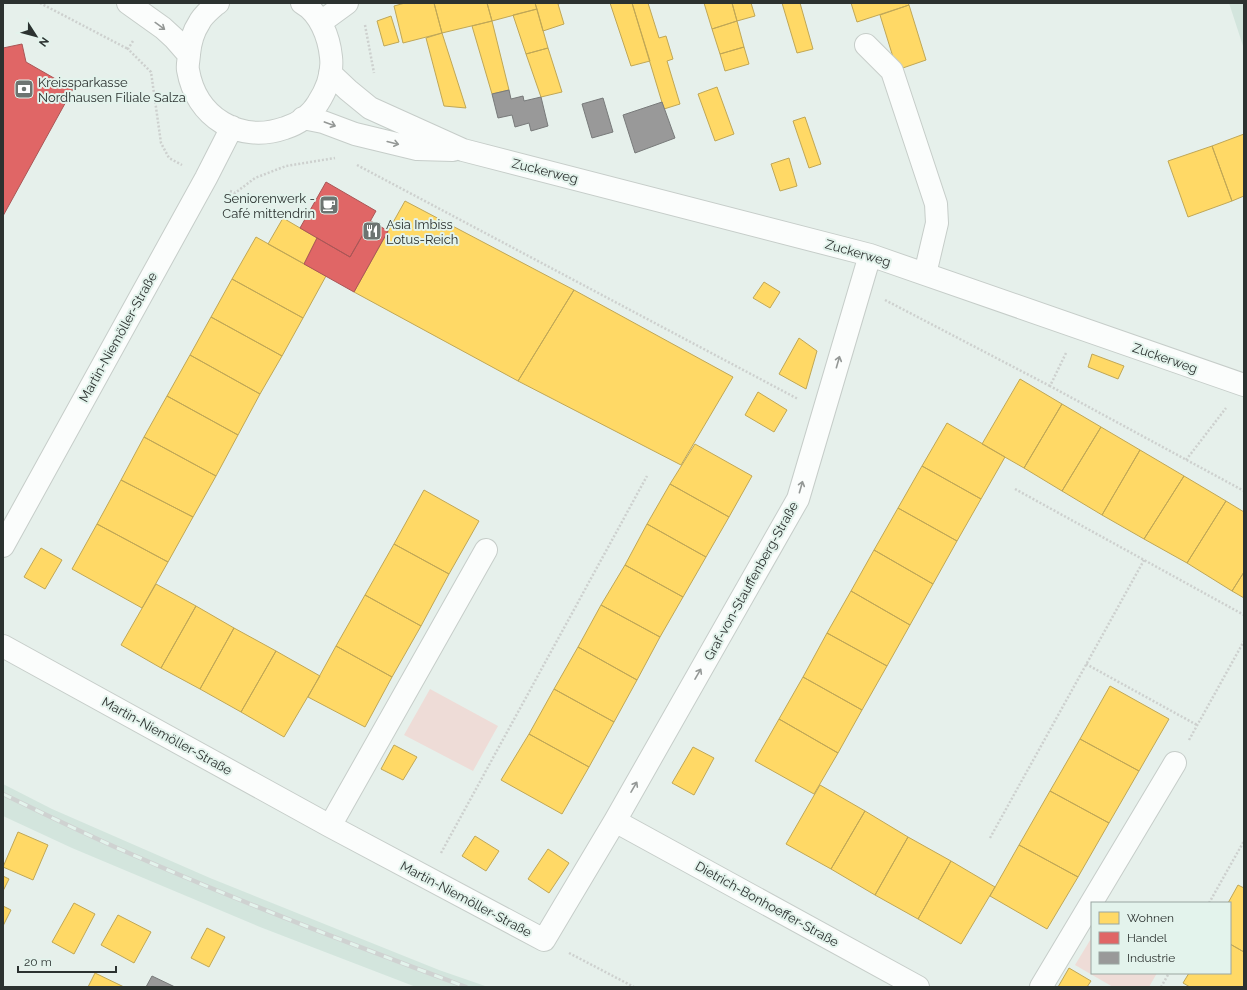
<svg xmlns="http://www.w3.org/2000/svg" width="1247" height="990" font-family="Raleway,sans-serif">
	<rect width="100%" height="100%" fill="#e6f0eb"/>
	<path fill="#d3e5dd" d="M1229,3h15v46z
		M3,784l49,25 158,69 229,92 49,17h-72l-156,-60 -188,-79 -69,-32z"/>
	<path fill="#eedcd7" d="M430,689l68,37 -25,45 -69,-36z
		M1092,937v36h65l-8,14h-36l-38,-22z"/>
	<path fill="#ffd966" stroke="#c0a756" d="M405,3h29l8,30 -39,10 -9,-37z
		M434,3h53l5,18 -50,12z
		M487,3h48l2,6 -45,12z
		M535,3h27l-4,1 6,20 -21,7z
		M610,3h22l18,58 -19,5z
		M632,3h16l11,35 7,-2 7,23 -6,2 13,43 -16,5z
		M704,3h28l5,18 -25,8z
		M732,3h19l4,13 -18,5z
		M782,3h18l13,46 -16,4z
		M851,3h57l1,2 -52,17z
		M909,5l17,55 -29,10 -17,-55z
		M537,9l11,39 -22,6 -13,-39z
		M391,16l8,26 -15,4 -7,-25z
		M492,21l17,69 -17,4 -20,-68z
		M737,21l7,26 -24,7 -8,-25z
		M442,33l24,75 -22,-2 -18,-68z
		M744,47l5,17 -24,7 -5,-17z
		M548,48l14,44 -21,5 -15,-43z
		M717,87l17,47 -19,7 -17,-47z
		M805,117l16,47 -12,4 -16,-47z
		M1244,134v62l-12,5 -20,-55z
		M1212,146l20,55 -44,16 -20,-56z
		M789,158l8,28 -17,5 -9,-27z
		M405,201l169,89 -56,91 -164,-89z
		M283,218l34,20 -13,26 -36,-20z
		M256,237l70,39 -23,42 -71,-39z
		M232,279l71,39 -21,38 -71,-39z
		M764,282l16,10 -10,16 -17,-10z
		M574,290l159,87 -52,88 -163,-84z
		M211,317l71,39 -22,38 -70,-39z
		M799,338l18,13 -11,38 -27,-15z
		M1092,354l32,12 -6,13 -30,-12z
		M190,355l70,39 -22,41 -71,-39z
		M1020,379l42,25 -38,64 -42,-24z
		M758,392l29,18 -13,22 -29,-17z
		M167,396l71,39 -22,41 -72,-39z
		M1062,404l39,23 -39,64 -38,-23z
		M947,423l58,34 -24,42 -59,-33z
		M1101,427l39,23 -38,65 -40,-24z
		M144,437l72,39 -23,41 -72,-37z
		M695,444l57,32 -23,41 -59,-33z
		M1140,450l44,26 -40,63 -42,-24z
		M922,466l59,33 -24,42 -59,-33z
		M1184,476l42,25 -39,62 -43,-24z
		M121,480l72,37 -25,45 -71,-38z
		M670,484l59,33 -23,40 -59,-33z
		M424,490l55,31 -30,53 -55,-30z
		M1226,501l18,11v60l-12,19 -45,-28z
		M898,508l59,33 -24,43 -59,-34z
		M97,524l71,38 -26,46 -70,-39z
		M647,524l59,33 -23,40 -58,-32z
		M394,544l55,30 -28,52 -56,-31z
		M41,548l21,12 -17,29 -21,-12z
		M874,550l59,34 -23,41 -59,-34z
		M625,565l58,32 -23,40 -59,-32z
		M1244,572v26l-12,-7z
		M156,584l40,22 -35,62 -40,-23z
		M851,591l59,34 -23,41 -60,-33z
		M365,595l56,31 -29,51 -56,-31z
		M601,605l59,32 -23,43 -59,-33z
		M196,606l38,22 -34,61 -39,-21z
		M234,628l42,23 -35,61 -41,-23z
		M827,633l60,33 -25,44 -59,-33z
		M336,646l56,31 -27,50 -57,-30z
		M578,647l59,33 -23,42 -60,-33z
		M276,651l44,25 -36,61 -43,-25z
		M803,677l59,33 -24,43 -59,-34z
		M1110,686l59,33 -30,52 -59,-32z
		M554,689l60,33 -25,45 -60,-33z
		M779,719l59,34 -24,41 -59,-33z
		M529,734l60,33 -27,47 -61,-34z
		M1080,739l59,32 -30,52 -59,-32z
		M394,745l23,12 -14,23 -22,-11z
		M693,747l21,11 -20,37 -22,-12z
		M820,785l45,26 -34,58 -45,-25z
		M1050,791l59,32 -31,54 -59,-32z
		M865,811l43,26 -33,58 -44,-26z
		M18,832l30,13 -15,35 -30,-13z
		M475,836l24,15 -13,20 -24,-15z
		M908,837l43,24 -33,58 -43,-24z
		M1019,845l59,32 -31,52 -57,-33z
		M548,849l21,14 -20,30 -21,-14z
		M951,861l44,26 -34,57 -43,-25z
		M3,876l6,3 -6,12z
		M1238,885l6,3v64l-14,-8v-41h-2z
		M74,903l21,11 -21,40 -22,-12z
		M3,906l8,4 -8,16z
		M118,915l33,17 -17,31 -33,-18z
		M207,928l18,9 -16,30 -18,-9z
		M1230,944l14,8v35h-54l-7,-4 6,-10h41z
		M1069,968l22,13 -4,6h-29z
		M95,973l29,14h-36z"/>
	<path fill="#e06666" stroke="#aa5656" d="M22,44l4,18 47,27 -70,127v-168z
		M326,182l50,29 -26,46 -50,-29z
		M371,221l17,10 -34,61 -50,-28 13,-26 33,19z"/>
	<path fill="#999" stroke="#787a7a" d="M509,90l2,9 12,-3 1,5 17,-4 7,29 -17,5 -2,-8 -14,4 -3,-12 -14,3 -6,-24z
		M603,98l10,34 -21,6 -10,-34z
		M662,102l13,36 -40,15 -12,-38z
		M152,976l23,11h-29z"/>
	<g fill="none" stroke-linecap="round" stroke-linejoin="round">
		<g stroke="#c6cdc9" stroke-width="24">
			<path id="minor" d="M128,3l35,25 12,11 14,16
				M218,3l-3,2c-5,5 -13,11 -16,18 -6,9 -9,21 -10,31 0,5 -2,11 -1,16 8,47 51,74 97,58 13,-4 26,-13 33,-25 9,-14 15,-29 13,-46 -2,-20 -11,-44 -29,-54
				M321,22l26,-19
				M866,45l26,26 44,133 1,19 -12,51
				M330,73l18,17 22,18 93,42 407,105 374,130
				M303,118l20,4 32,12 62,15 36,1
				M3,546l203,-368 26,-51
				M3,646l327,180 214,114 71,-119 183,-322 72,-244
				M615,821l303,166
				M330,826l156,-276
				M1041,987l134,-224"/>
		</g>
		<path stroke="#cdd0ce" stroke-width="2.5" stroke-dasharray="2 2" stroke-linecap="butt" d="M40,3l88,46
			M365,25l9,48
			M133,41l-5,8 23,23 10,71 8,15 13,7
			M357,165l441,234
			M230,191l5,2 20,-15 31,-12 49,-8
			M885,300l165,86
			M1066,353l-16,33 194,105
			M1186,460l40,-52
			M1015,489l229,126
			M1086,664l111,61
			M1189,740l55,-99
			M990,838l154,-278
			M441,853l206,-377
			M1209,903l35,-62
			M569,953l65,34
			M1161,987l8,-14"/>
		<use href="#minor" stroke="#fbfdfc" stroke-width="22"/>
		<g stroke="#cfd2d1" stroke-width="4.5">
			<path id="rail" d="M3,794c37,18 74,36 112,53 115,51 233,96 351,140"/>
		</g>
		<use href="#rail" stroke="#e3f3ec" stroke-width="3" stroke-dasharray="9" stroke-linecap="butt"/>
	</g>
	<defs><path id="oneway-shaft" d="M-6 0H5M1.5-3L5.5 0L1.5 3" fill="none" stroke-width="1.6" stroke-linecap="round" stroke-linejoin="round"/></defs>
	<g stroke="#949896">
		<use href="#oneway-shaft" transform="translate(160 26) rotate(36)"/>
		<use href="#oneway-shaft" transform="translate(330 124) rotate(20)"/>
		<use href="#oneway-shaft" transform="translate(393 143) rotate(14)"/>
		<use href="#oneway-shaft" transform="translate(838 362) rotate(-74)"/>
		<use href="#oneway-shaft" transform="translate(801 487) rotate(-74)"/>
		<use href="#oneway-shaft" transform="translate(698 674) rotate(-60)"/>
		<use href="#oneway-shaft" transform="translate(634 787) rotate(-60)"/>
	</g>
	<defs>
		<g id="bank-square" transform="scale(1)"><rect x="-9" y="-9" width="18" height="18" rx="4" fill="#6d7471" stroke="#e3f3ec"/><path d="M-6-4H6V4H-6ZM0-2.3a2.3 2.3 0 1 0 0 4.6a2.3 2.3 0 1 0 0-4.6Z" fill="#fff"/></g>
		<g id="cafe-square" transform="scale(1)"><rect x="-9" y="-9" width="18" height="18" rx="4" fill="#6d7471" stroke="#e3f3ec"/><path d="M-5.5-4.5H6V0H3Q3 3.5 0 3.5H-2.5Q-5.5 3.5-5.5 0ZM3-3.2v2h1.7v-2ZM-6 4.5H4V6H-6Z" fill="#fff"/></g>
		<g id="restaurant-square" transform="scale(1)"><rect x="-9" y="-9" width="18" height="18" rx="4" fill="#6d7471" stroke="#e3f3ec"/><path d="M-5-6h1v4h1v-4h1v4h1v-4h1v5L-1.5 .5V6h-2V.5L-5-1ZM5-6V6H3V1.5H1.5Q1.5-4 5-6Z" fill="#fff"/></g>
	</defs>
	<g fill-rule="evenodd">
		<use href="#bank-square" x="24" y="89"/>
		<use href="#cafe-square" x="329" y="205"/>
		<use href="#restaurant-square" x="372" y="231"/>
	</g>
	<g text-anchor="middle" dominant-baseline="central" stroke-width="4" stroke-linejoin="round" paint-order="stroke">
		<g font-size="13" fill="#2c3230" stroke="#e3f3ec" text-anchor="start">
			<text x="38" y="82">Kreissparkasse<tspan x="38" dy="15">Nordhausen Filiale Salza</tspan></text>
			<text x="315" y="198" text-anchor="end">Seniorenwerk -<tspan x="315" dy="15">Café mittendrin</tspan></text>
			<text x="386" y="224">Asia Imbiss<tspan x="386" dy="15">Lotus-Reich</tspan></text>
		</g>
		<g font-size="13" fill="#2c3230" stroke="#e3f3ec">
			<text transform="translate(545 171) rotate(14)">Zuckerweg</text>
			<text transform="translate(858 253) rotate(16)">Zuckerweg</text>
			<text transform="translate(118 337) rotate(-61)">Martin-Niemöller-Straße</text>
			<text transform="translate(1165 358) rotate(19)">Zuckerweg</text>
			<text transform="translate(751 581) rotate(-61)">Graf-von-Stauffenberg-Straße</text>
			<text transform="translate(167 736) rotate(29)">Martin-Niemöller-Straße</text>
			<text transform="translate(466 899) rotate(28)">Martin-Niemöller-Straße</text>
			<text transform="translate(767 904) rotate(29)">Dietrich-Bonhoeffer-Straße</text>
		</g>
	</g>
	<rect width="1247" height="990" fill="none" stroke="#2c3230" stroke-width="8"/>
	<rect x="1091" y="902" width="140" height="72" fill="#e3f3ec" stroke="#9aa6a1"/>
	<rect x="1099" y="912" width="20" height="12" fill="#ffd966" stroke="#9aa6a1"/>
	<text x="1127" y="922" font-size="12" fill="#2c3230">Wohnen</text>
	<rect x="1099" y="932" width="20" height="12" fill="#e06666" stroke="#9aa6a1"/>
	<text x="1127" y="942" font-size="12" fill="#2c3230">Handel</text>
	<rect x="1099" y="952" width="20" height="12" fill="#999999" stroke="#9aa6a1"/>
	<text x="1127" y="962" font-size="12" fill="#2c3230">Industrie</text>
	<g transform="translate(36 36) rotate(126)" stroke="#e3f3ec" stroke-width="3" paint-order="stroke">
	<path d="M0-3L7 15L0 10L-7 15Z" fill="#2c3230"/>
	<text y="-6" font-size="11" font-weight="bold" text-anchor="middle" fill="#2c3230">N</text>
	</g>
	<path d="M18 966v6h98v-6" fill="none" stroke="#2c3230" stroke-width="2"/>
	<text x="24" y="966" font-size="12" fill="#2c3230" stroke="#e3f3ec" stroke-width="3" paint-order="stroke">20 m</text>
</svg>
